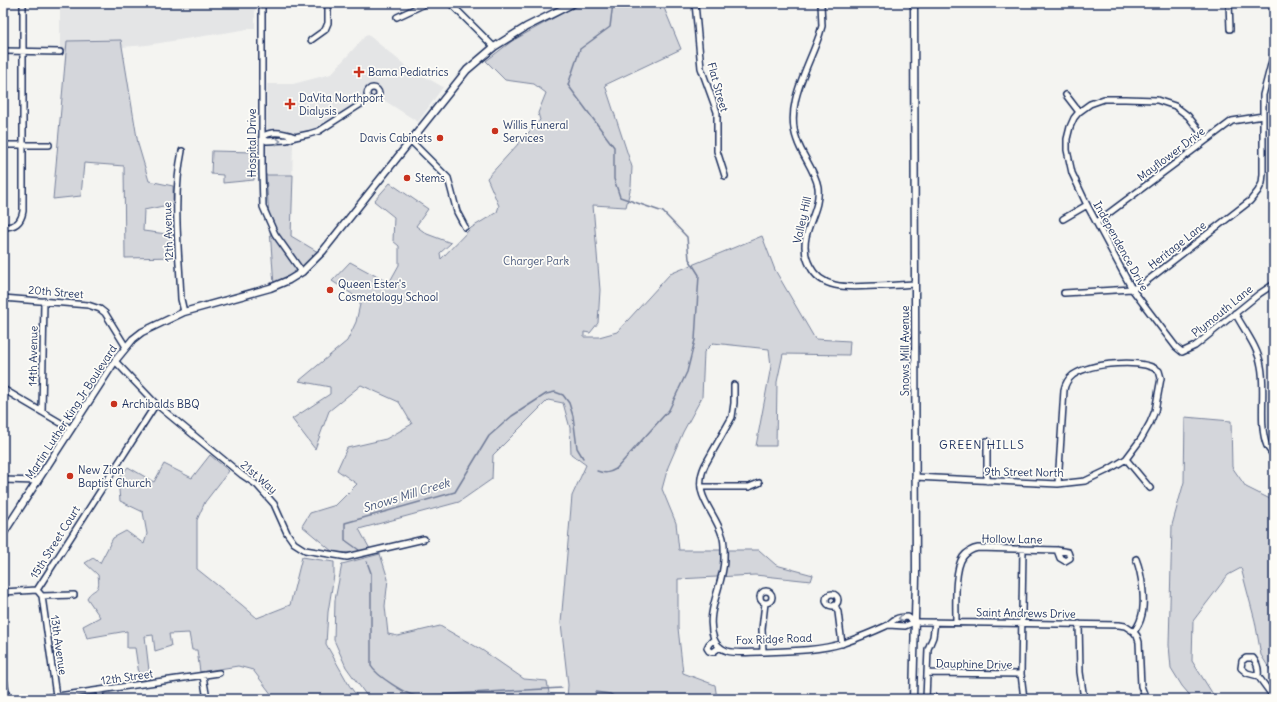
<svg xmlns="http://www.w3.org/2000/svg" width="1277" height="702" font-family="Delius,sans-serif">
	<rect width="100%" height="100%" fill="#f4f4f1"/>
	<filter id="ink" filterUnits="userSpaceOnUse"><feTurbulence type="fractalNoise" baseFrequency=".025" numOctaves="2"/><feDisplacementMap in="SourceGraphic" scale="8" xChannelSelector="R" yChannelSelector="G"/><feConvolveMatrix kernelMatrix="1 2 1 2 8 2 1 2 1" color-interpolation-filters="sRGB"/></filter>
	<g filter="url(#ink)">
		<path fill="#e4e5e6" d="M60,3h195v25l-108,17 -87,7z
			M367,34l39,32 37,21 -25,35 -36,-23 -33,16 -25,17 -31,10 -2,94 27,16 -44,33 -8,-110 1,-91h26l38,-10z"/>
		<path fill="#d4d6db" stroke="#78829c" d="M585,3h77l19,46 -76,36 27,82 -1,19 -5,21 -33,-2 7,85 -2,33 -8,10 -6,-1v5h15l18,-5 53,-58 92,-38 13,34 40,69 35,2 -1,14 -66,-1 -6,28 -1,64h-20l15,-80 -2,-17 -56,-6 -9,9 -2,45 -19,35 -15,35 -6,22 14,34 3,27h80l17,15 37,10 -2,6 -56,-6 -77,4v49l5,45 32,12 2,14h-150l1,-14 -7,-62 11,-127 14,-31 -15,-11 -1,-26 -7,-25 -15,-3 -55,55 -1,24 -33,23 -100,27 11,20 -18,4 -19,-1 -31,-26 8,-13 26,-8 21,-21 -20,-14 10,-22 39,-9 26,-15 -13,-22 -38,-17 -32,26 -14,38 -23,-30 38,-25v-7l-31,-6 48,-40 9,-19 5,-22 -29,-19 18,-19 39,21 10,-18v-19l-6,-5 1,-24 -20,-16 16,-18 38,26 -12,17 11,8 24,9 -11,10 1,6 30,-31 26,-16 2,-6 -12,-28 53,-58 -2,-7 8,-20 -12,-9 -29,-4 -19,-19 26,-20 58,-32z
			M121,40l17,104 11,37 24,5v18l-29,6 -1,21 32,4 1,22 -51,1 -1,-92 -40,-3 -3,33 -28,3 14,-158z
			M212,151l42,1v28l-31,3v-8l-12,-1z
			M266,175h27l-2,61 27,16 -24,28 -20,5z
			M1185,417l46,4 1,46 14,20 28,14v175l-13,-21 -6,-34 -14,-53 -13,7 -35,46 -1,40 24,38h-23l-11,-13 -11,-18 -2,-23 3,-120 12,-43z
			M210,455l19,16 -24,31 -8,18v49l45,36 15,13 33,-13 12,-48 32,5v13l-6,37 -2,32 23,41 10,14h-84l-22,-29 -15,-4 -38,6 -3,-22h-5l-3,-17 -20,1 2,12 -16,5 -2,-16 -8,1 5,43 -10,2 -5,-33h-8v-17l-40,7 -4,-12 17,-9 -13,-19c6,-11 14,-4 11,-23l-13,-12 8,-5 7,5 13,-25 13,-7 18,13 3,-10 -4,-22 -23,-11 -2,-22 10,-12 26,15 10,-18 28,14z
			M380,554l8,25 -3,27 3,28 10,2 42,-10 42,24 42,29 23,2 3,18h-181l-23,-32 -12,-27 1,-40 7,-36z"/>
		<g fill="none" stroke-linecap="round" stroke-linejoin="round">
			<path stroke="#717c98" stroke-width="1.5" d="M597,471c8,3 12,2 19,-2l53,-59 18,-38 8,-32 4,-65 -10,-16 -2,-22 -24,-25 -43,-15 -6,-18v-32l-46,-62 12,-36 30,-22 3,-24
				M359,550l-14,-10v-17l110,-31 34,-56 23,-20 34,-22 9,-2 8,3 6,8 4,13 4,32 6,10
				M367,562l4,11v93c5,9 36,30 47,30l144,-8
				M595,692l15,2 8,5
				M641,699l9,-2 4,2"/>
			<g stroke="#1b2f5e" stroke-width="8">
				<path id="minor" d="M262,3v167l1,37 12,27 27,38
					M450,3l44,44
					M695,3l6,65 16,44v39l8,25
					M821,3l1,23 -3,10c-11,32 -35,70 -22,104 5,16 18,30 21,47 2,19 -8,32 -12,50 -2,10 -1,20 4,29 12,25 42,21 65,20 13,0 26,-1 39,-2
					M1229,3l1,26
					M1273,3l1,20
					M397,17l30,-14
					M311,40l14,-10 3,-7v-20
					M3,51l57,1
					M367 94a6 6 0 1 1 12 0a6 6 0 1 1-12 0Z
					M1066,95l13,17
					M295,137c-10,-4 -24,-7 -33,0l5,4 20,-1 8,-3 14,-3 10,-3 42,-27 7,-6
					M1206,139l-18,-23 -13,-10 -18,-6 -32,-1h-21l-14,5 -11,8 -5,6 -4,9 -3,12v11l5,23 15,32 45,84 31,41 13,17 6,5 13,-6 64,-52 15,-10
					M411,141l37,37 9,34 8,15
					M3,145h46
					M182,151c-10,48 -3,99 -1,148l3,13
					M1063,219l24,-14
					M1097,222l135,-101 31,-5
					M3,227c12,0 18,-4 20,-16v-208
					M1064,293l68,-4 11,-5 107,-83 8,-10 4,-8 1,-9v-79l11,-42
					M3,298l85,7 12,4 5,4 21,34
					M1235,313c9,17 23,34 26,53 5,23 -3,59 6,80 2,4 5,7 7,10
					M115,361l41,43 86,71 15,10 17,19 13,29 7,10 11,7 42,7 77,-18
					M734,385v18l-2,14 -27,48c-14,30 9,44 17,70 3,7 2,16 2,24 0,26 -20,53 -10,80 2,5 7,10 13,12 10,3 23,1 33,1 28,-1 58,-1 84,-9 14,-5 29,-11 42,-17 4,-2 6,-6 10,-7 3,-2 8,-2 12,-2l7,5
					M3,389l68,40
					M42,412l2,-111
					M1126,459l24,29
					M915,477l143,7 27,-3 23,-11 18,-11 15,-20 9,-16 5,-12 6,-33 -2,-7c-17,-13 -68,-8 -86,4 -5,4 -8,9 -9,15l-6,94
					M3,480l35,1
					M987,481v-40
					M701,487h48l10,-4
					M1023,549l-2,125 3,25
					M1136,559c6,15 10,44 5,59 -1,5 -4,9 -7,14l3,4 2,6 2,44 5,13
					M37,590l119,-186
					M760 597a6 6 0 1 1 12 0a6 6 0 1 1-12 0Z
					M3,592l34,-2 5,6 32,-1
					M826 600a6 6 0 1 1 12 0a6 6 0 1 1-12 0Z
					M42,596l14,100
					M835,605l3,7 4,32
					M956,622c0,-16 -2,-53 7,-65 4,-5 9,-8 15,-9l79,2 11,2 2,6 -5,3 -5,-3 -3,-8
					M1079,624l1,48 4,27
					M888,625l17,1 10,-4h6l198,3 6,1 9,6
					M714,639l-5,5 -2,4 2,3 4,1 7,-5
					M763,652l-1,-23 3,-26
					M1246,658h7c5,6 6,11 5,18l-11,-3 -6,-5 1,-7z
					M3,673l4,26
					M927,673l94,1
					M203,676l4,23
					M1258,676l16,22
					M100,691l1,8
					M926,698l44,1
					M37,699l182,-26
					M926,699l2,-50 5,-12 2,-15"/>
			</g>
			<g stroke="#1b2f5e" stroke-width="9">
				<path id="major" d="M3,534l112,-173 18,-22 9,-7 42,-20 86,-24 19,-8 13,-8 21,-21 144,-181 27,-23 32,-20 48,-24
					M913,699l3,-122 -2,-574"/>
			</g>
			<use href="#minor" stroke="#fdfcf7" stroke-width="5"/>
			<use href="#major" stroke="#fdfcf7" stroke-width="6"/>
		</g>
		<defs><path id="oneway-chevron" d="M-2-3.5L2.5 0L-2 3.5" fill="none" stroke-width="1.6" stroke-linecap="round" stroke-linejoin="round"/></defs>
		<g stroke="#8c96aa">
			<use href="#oneway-chevron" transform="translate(278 141) rotate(-2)"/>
			<use href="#oneway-chevron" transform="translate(901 618) rotate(168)"/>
		</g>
	</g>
	<g fill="#c8321e" stroke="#fdfcf7" stroke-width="1.5">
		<path d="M357 66h4v4h4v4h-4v4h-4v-4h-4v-4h4z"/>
		<path d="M288 98h4v4h4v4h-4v4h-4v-4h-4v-4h4z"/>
		<circle cx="495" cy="131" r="4"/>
		<circle cx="440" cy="138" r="4"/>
		<circle cx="407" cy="178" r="4"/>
		<circle cx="330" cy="290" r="4"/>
		<circle cx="114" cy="404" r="4"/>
		<circle cx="70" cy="476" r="4"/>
	</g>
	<g text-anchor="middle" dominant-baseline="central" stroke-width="3.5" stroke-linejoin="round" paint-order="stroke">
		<g font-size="11" fill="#1b2f5e" stroke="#fdfcf7" text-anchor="start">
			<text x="368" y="72">Bama Pediatrics</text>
			<text x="299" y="98">DaVita Northport<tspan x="299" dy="13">Dialysis</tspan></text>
			<text x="503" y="125">Willis Funeral<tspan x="503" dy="13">Services</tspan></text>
			<text x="432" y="138" text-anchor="end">Davis Cabinets</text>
			<text x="415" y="178">Stems</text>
			<text x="338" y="284">Queen Ester's<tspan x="338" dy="13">Cosmetology School</tspan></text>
			<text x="122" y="404">Archibalds BBQ</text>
			<text x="78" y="470">New Zion<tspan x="78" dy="13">Baptist Church</tspan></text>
		</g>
		<g font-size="11" fill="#1b2f5e" stroke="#fdfcf7">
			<text transform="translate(718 87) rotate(74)">Flat Street</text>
			<text transform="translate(252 143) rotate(-90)">Hospital Drive</text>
			<text transform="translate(1171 154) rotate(-37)">Mayflower Drive</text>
			<text transform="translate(802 220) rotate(-77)">Valley Hill</text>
			<text transform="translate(168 232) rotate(-92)">12th Avenue</text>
			<text transform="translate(1177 245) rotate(-38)">Heritage Lane</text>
			<text transform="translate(1121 246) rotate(61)">Independence Drive</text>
			<text transform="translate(56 292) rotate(5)">20th Street</text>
			<text transform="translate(1222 311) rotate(-39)">Plymouth Lane</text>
			<text transform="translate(905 351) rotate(-90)">Snows Mill Avenue</text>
			<text transform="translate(33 356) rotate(-89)">14th Avenue</text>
			<text transform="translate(71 412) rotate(-57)">Martin Luther King Jr Boulevard</text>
			<text transform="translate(1024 472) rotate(1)">9th Street North</text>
			<text transform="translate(259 477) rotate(41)">21st Way</text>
			<text transform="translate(1012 539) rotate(1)">Hollow Lane</text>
			<text transform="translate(55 542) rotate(-58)">15th Street Court</text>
			<text transform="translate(1026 613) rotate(1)">Saint Andrews Drive</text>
			<text transform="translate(774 639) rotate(-2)">Fox Ridge Road</text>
			<text transform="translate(59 645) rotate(82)">13th Avenue</text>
			<text transform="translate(974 664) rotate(1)">Dauphine Drive</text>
			<text transform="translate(127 677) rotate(-8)">12th Street</text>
		</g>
		<g font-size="11" fill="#49597d" stroke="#fdfcf7">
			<text x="536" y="261">Charger Park</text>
		</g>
		<g font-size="12" letter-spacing="1" fill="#1b2f5e" stroke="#fdfcf7">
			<text x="982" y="444">GREEN HILLS</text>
		</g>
		<g font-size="12" font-style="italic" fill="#46567b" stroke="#fdfcf7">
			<text transform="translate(406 495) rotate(-17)">Snows Mill Creek</text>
		</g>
	</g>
	<rect width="1277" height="702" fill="none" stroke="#fdfcf7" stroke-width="16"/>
	<rect x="8" y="8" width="1261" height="686" fill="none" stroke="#1b2f5e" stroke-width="1.5" filter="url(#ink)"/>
</svg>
